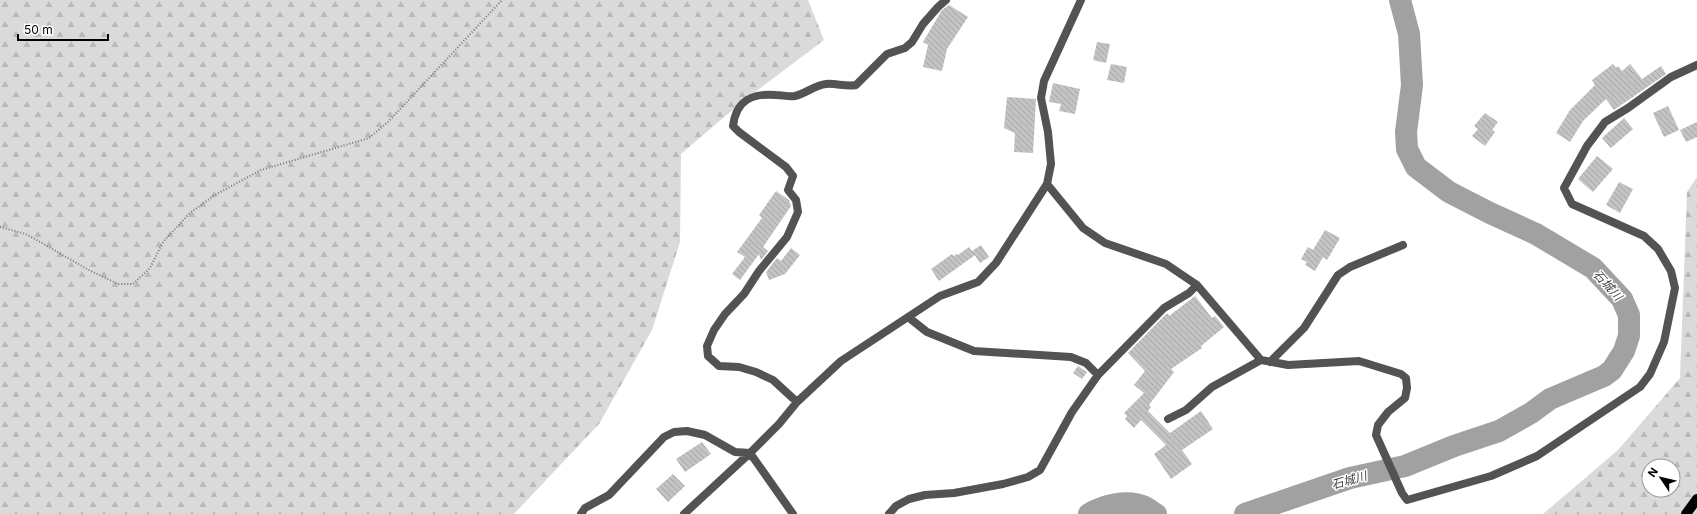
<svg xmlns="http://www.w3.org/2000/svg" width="1697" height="514" font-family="Inter,'Noto Sans JP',sans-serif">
	<defs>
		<pattern id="forest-firs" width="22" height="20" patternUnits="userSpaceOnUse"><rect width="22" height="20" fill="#dadada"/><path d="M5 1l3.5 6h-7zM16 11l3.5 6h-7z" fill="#b9b9b9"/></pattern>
		<pattern id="building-back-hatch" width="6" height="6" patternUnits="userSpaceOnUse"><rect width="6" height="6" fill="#c3c3c3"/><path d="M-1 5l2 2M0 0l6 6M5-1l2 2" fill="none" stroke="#a6a6a6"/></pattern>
	</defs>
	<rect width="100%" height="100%" fill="#fff"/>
	<path fill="url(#forest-firs)" fill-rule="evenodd" d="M0,0h808l16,40 -81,61 -62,53 -1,88 -28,88 -53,94 -85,90h-514z
		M1697,177v337h-154l75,-64 62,-72 7,-186zM1649,466h24v24h-24z"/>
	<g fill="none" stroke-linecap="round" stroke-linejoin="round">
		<path stroke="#a1a1a1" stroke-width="22" d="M1089,514c15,-9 39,-15 56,-7 4,2 7,5 11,7
			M1245,514l105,-36 55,-12 49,-20 45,-15 32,-18 19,-14 54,-23 8,-6 12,-19 5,-15v-21l-7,-16 -29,-31 -57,-34 -46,-21 -41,-21 -33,-25 -9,-18 -1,-17 6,-47 -3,-51 -9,-34"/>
	</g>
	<path fill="url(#building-back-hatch)" d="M949,5l19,12 -21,32 -5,22 -19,-4 5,-22 -5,-3 19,-32z
		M1097,42l13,2 -4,19 -13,-3z
		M1111,64l16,3 -3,16 -17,-3z
		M1613,64l3,4 2,-2 4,5 8,-7 12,15 19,-13 5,8 -52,36 -8,-11 -23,22 -13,21 -14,-9 14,-23 25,-25 -3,-5z
		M1053,83l27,6 -5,25 -16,-3 2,-7 -12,-2z
		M1007,97l29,2 -3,54 -19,-1 1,-19 -11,-5z
		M1668,106l11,24 -15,7 -11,-24z
		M1485,113l13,9 -6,8 3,2 -10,14 -13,-10 6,-7 -4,-3z
		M1624,118l9,11 -22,19 -9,-10z
		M1697,122v15l-11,5 -6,-12z
		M1597,156l16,13 -20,23 -15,-13z
		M1619,182l14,7 -13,24 -14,-8z
		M776,191l13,9 2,6 -28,41 5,4 -7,9 -2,-6 -19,26 -8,-6 13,-17 -8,-5 25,-34 -3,-3z
		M1325,230l15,8 -13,22 -4,-3 -8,14 -10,-6 2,-3 -6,-3 7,-12 5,3z
		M981,245l8,12 -9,6 -8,-12z
		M969,247l6,8 -36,26 -8,-12 21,-15 2,2 3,-2 1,1z
		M791,248l9,7 -15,19 -16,6 -3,-8 11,-14 4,3z
		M1195,296l17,22 3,-2 9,11 -23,19 1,2 -31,21 3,3 -25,33 2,2 -3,4 22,22 31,-22 12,18 -31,21 10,14 -21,15 -17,-25 12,-9 -25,-25 -7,8 -9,-9 2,-3 -3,-3 20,-20 -10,-8 11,-14 -17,-18 37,-38 3,-2 1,3z
		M1078,366l9,6 -5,7 -9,-6z
		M702,442l9,12 -26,18 -9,-13z
		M673,474l12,12 -17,16 -12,-13z"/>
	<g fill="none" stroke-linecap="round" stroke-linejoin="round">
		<g stroke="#dbdbdb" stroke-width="12">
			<path id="primary" d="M1686,514l11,-15"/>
		</g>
		<path stroke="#757575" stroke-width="2" stroke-dasharray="1 2" stroke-linecap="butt" d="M0,227l26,7 63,36 29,14h15l17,-16 13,-26 27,-29 25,-18 46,-25 108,-32 19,-16 114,-122"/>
		<path stroke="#535353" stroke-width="8" d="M1047,184l36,44 22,15 61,21 31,21 64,75 27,5 71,-4 42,13 5,4 1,10 -2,10 -17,14 -10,13 -2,10 26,58 5,7 84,-24 46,-20 103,-69 10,-13 14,-32 11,-54 -4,-17 -13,-22 -14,-13 -72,-32 -8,-16 23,-42 18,-24 23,-14 43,-31 26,-12
			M908,317l19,15 47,19 97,6 15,6 12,12
			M1270,362l34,-34 34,-53 12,-8 53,-22
			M797,402l-24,-22 -17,-8 -17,-5 -20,-1 -11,-10 -1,-10 7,-16 11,-16 19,-20 15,-23 28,-34 11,-25 -2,-12 -8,-10 5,-14 -7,-9 -47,-35 -6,-6c3,-26 19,-33 43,-31 6,0 13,2 19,1 10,-2 20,-11 31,-12 10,-1 20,3 30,1l31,-31 18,-6 7,-6 11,-18 15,-17 8,-7
			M1168,419l18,-9 26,-23 49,-27
			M750,453l43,61
			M581,514l4,-6 24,-13 55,-58 10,-5 13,-1 18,4 30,17 15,1
			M684,514l66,-61 29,-29 18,-22 44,-41 99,-65 38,-14 18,-19 51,-79 4,-20 -3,-32 -7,-34 3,-17 37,-81
			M889,514l7,-8 13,-7 16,-4 29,-2 49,-9 25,-7 12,-7 32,-58 26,-37 66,-67 25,-15 8,-8"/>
		<use href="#primary" stroke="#000" stroke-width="10"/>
	</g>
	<g text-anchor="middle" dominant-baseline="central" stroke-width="3" stroke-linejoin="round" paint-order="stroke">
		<g font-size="12" font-style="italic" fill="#424242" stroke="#fff">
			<text transform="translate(1608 285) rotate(48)">石城川</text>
			<text transform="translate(1349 480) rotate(-16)">石城川</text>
		</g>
	</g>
	<g transform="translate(1661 478) rotate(305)"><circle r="19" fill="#ffffff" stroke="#999999"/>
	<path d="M0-3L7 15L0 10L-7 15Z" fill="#000000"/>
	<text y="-6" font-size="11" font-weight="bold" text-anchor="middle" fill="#000000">N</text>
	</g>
	<path d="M18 34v6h90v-6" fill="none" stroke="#000000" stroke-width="2"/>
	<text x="24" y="34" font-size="12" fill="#000000" stroke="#ffffff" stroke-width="3" paint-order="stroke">50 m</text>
</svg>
